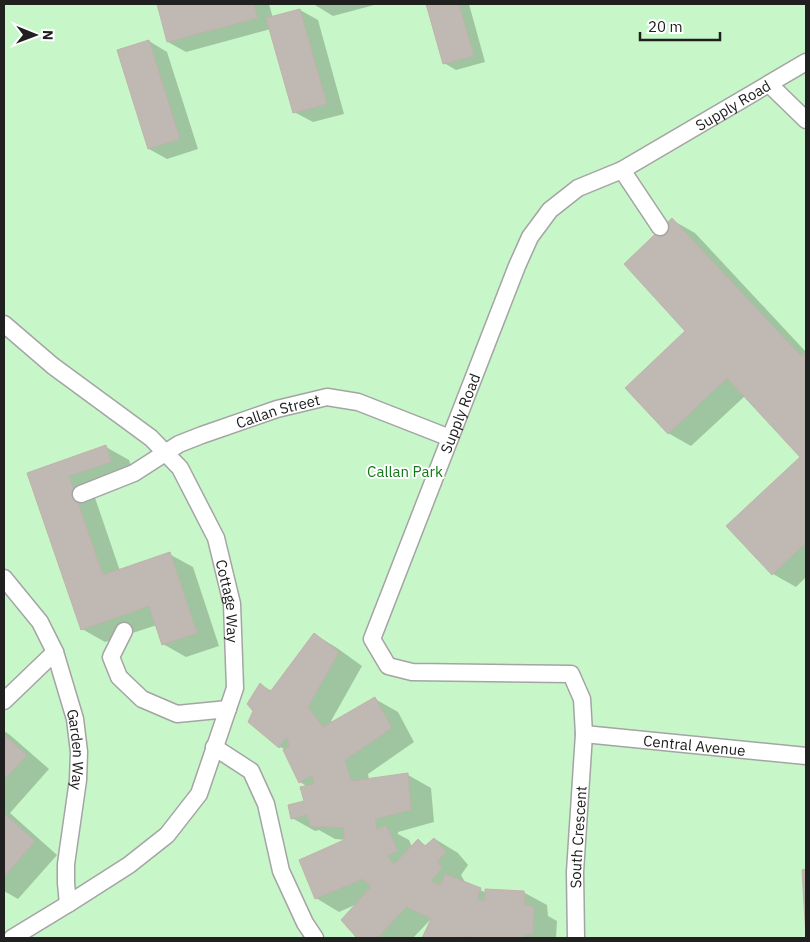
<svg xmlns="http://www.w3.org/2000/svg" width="810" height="942" font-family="'IBM Plex Sans',sans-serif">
	<rect width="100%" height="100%" fill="#f0ece7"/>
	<path fill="#c7f6c9" d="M4,4h802v934h-802z"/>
	<path fill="#0003" d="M158,4h111l4,14 27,-8 18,10 26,94 -31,8 -19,-10 -23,-83 -85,23 -18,-10z
		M315,4h63l-45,12 -18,-11z
		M427,4h42l16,58 -29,8 -12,-7z
		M149,41l18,11 31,97 -31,10 -18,-10z
		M672,220l23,13 111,119v225l-10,10 -23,-13 29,-117 -57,-61 -54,50 -23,-13 19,-102z
		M106,447l23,13 5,15 -42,14 28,82 49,-17 24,13 26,79 -33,11 -23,-13 -6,-19 -52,17 -23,-13 -53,-156z
		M314,634l23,14 25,18 -31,55 2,2 42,-24 23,13 16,30 -46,32 1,6 39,-5 23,13 3,34 -36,10v2l11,6 3,7 6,-6 9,5 8,-7 23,14 10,12 -7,10 4,7 -1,1 23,10 36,-1 24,13 1,11 9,5 -1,17h-133l9,-20 -19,20h-54l-17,-18 15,-16 -18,8 -23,-14 31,-58 -12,-1 -16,-9 -4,1 -23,-13 13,-16 3,-15 -8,-5 -16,-33 -4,-2 -19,-62 11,6z
		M4,731l6,4 39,34 -39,44 47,42 -39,44 -14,-8z
		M804,871h2v53z"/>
	<path fill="#c0b8b3" stroke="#c0b3aa" d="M157,4h97l4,14 -91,24z
		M426,4h33l15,52 -31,8z
		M300,9l27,95 -34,9 -27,-95z
		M149,40l31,99 -32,10 -31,-99z
		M672,218l129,138 5,-6v193l-34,32 -46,-49 74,-69 -73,-79 -59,56 -43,-46 60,-57 -61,-67z
		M106,445l5,17 -42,14 34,99 67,-23 27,81 -35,12 -13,-39 -68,24 -54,-157z
		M314,633l25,19 -31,55 15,20 52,-30 17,31 -47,32 6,21 57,-8 3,37 -36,9 2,11 9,-5 12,26 -11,5 7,8 24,-25 7,7 9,-8 12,14 -8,9 4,7 -11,13 10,4 4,-11 36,14 -4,11 8,2v-12l39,2 1,14 9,1 -1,28 -9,1v3h-56l-4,-2 -1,2h-41l9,-19 -24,-12 -30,31h-20l-16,-18 30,-33 -8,-8 -48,20 -16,-39 45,-20v-12l-34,-2 -3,-11 -16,4 -3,-14 16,-4 -4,-14 14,-3 -2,-9 -13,8 -16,-33 7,-4 -4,-9 -7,11 -31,-26 5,-11 -6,-7 13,-21 10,9z
		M4,735l23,20 -23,25z
		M4,813l31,28 -31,36z
		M806,869v69l-4,-68z"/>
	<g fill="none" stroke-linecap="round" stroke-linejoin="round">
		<g stroke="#a4a4a4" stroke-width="19">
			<g id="lane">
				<path d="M769,84l37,36"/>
				<path d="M622,170l38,57"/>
				<path id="s1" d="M4,324l49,42 98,72 29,30 36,70 16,66 3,84 -36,106 -32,41 -38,30 -61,39 -56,34"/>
				<path id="s2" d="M81,494l53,-21 45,-29 23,-9 75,-26 50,-12 31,5 92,36"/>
				<path id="s3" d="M4,578l36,44 15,30 20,67 4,33 -1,28 -12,84v19l2,21"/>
				<path d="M124,631l-13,26 8,20 23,22 35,15 51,-5"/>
				<path d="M4,701l51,-49"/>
				<path id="s4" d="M584,734l222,22"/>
				<path d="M214,747l37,24 15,33 15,67 24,52 10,15"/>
				<path id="s5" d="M576,938l-1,-66 9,-138 -2,-35 -11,-25 -159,-2 -24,-6 -16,-27 145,-373 13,-29 20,-27 28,-22 44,-18 184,-108"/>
			</g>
		</g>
		<use href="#lane" stroke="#fff" stroke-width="16"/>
	</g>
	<g text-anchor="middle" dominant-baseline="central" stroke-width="4" stroke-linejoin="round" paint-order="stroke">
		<g font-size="15" fill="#202020" stroke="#fff">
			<text stroke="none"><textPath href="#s5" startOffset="1159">Supply Road</textPath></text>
			<text stroke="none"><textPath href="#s2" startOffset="215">Callan Street</textPath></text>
			<text stroke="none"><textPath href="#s5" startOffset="724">Supply Road</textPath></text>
			<text stroke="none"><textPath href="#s1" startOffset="371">Cottage Way</textPath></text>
			<text stroke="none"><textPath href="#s4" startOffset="111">Central Avenue</textPath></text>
			<text stroke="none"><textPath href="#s3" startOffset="191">Garden Way</textPath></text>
			<text stroke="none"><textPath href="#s5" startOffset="101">South Crescent</textPath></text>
		</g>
		<g font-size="15" fill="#137818" stroke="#fff">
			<text x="405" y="471">Callan Park</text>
		</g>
	</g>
	<rect width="810" height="942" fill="none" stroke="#202020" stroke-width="10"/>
	<g transform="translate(35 35) rotate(91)" stroke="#ffffff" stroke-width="4" paint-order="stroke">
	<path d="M0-4L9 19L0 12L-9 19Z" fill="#202020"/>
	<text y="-8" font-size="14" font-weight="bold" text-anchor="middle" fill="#202020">N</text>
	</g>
	<path d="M640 32v8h80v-8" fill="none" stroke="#202020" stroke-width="2.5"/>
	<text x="648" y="32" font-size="15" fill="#202020" stroke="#ffffff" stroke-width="4" paint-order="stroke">20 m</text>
</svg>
